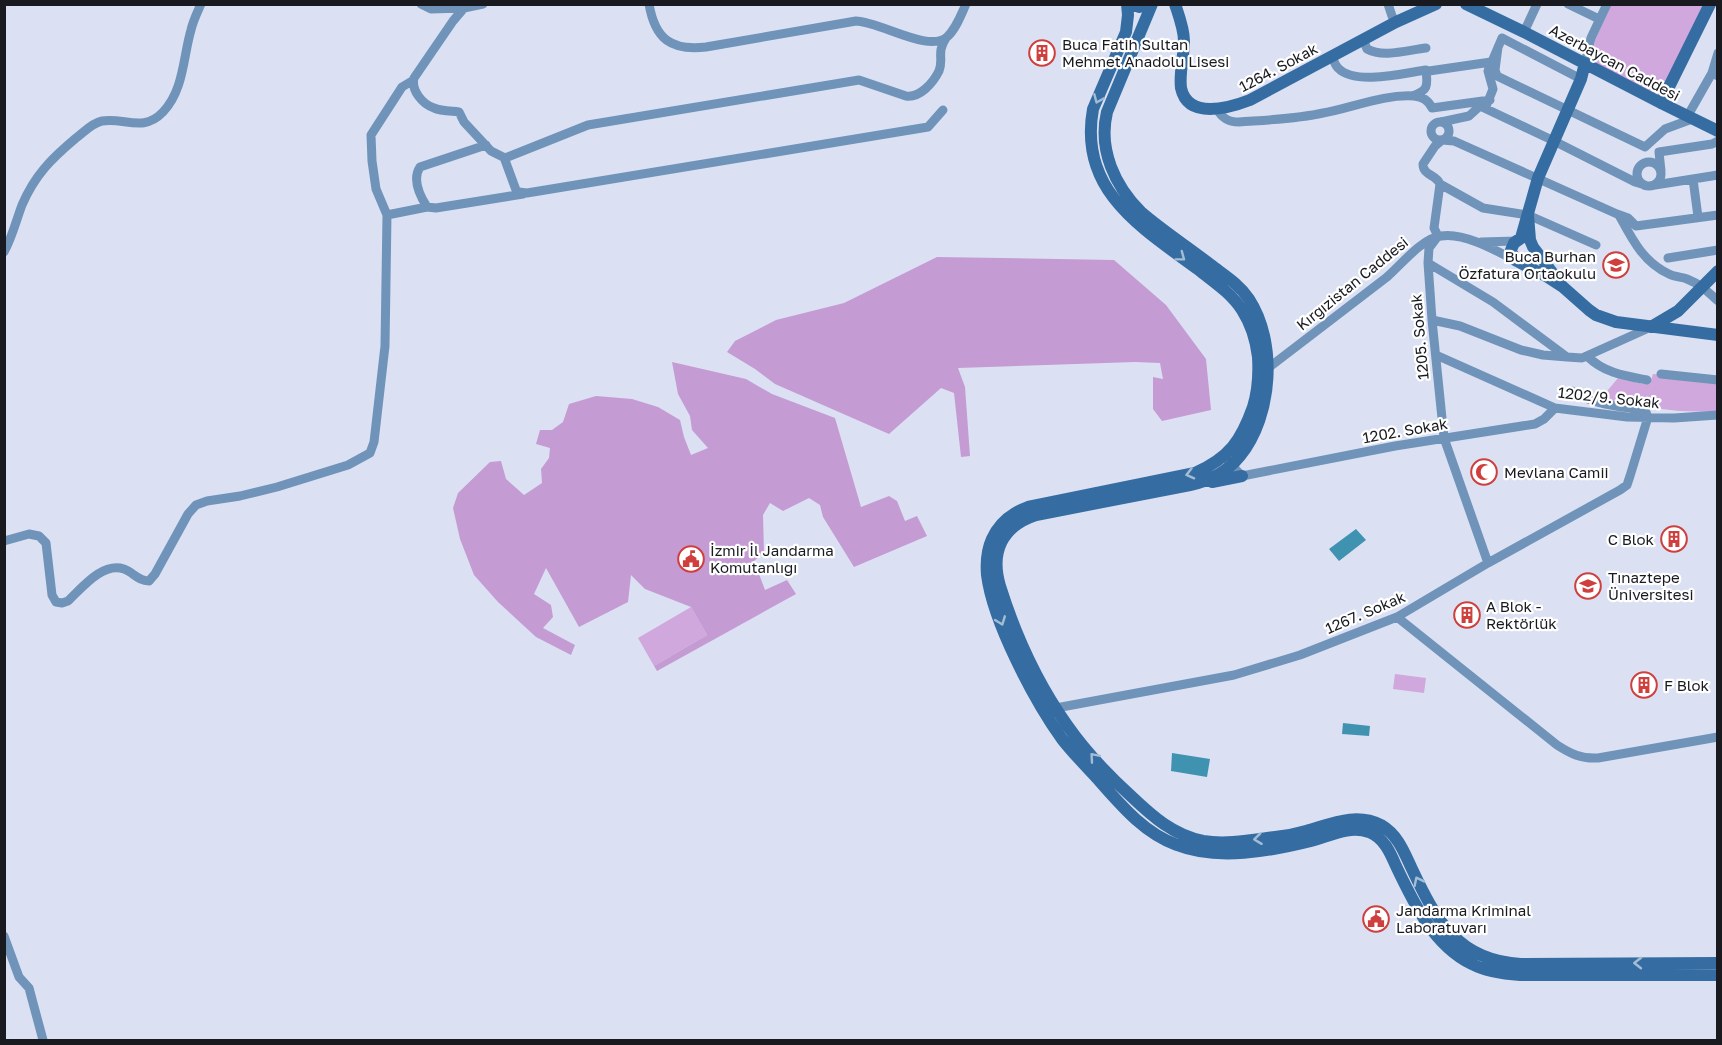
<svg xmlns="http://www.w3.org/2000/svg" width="1722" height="1045" font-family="'Golos Text',sans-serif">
	<rect width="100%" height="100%" fill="#dbe1f3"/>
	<path fill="#d0a8dd" d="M1611,5h99l-49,93 -70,-35 4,-23z
		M1653,374l64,7v31l-38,-1 -60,-7 -16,-8 15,-18 25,6h7z
		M691,607l16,28 -53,31 -16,-28z
		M1395,674l31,4 -2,15 -31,-4z"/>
	<path fill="#c59bd3" d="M937,257l177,3 52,45 40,54 5,51 -49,11 -9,-12v-32l10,2 -3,-16 -25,-1 -177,6 7,19 5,69 -9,1 -7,-64 -13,-5 -52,46 -114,-50 -20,-15 -28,-17 8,-11 41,-21 68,-17z
		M672,362l74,17 26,15 63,24 26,89 28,-11 8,5 8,20 12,-5 10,20 -73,31 -31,-50 -3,-12 -11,-7 -26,13 -13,-8 -7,12 1,38 -10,8 11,29 22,-10 9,14 -139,77 -3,-5 53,-31 -16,-28 -46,-18 -14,-14 -3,27 -49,25 -33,-59 -12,26 17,11 2,12 -10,11 32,17 -4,10 -35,-18 -38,-35 -24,-27 -14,-36 -7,-31 5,-15 32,-31 11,-1 5,18 18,16 18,-12 -1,-14 8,-11 1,-10 -14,-4 4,-14h12l11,-8 6,-18 27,-8 36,3 26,8 22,13 4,17 7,18 17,-7 -16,-18 -2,-14 -12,-22z"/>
	<path fill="#4092b1" d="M1356,529l10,11 -27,21 -10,-12z
		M1343,723l27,3 -1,10 -27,-2z
		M1172,753l38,6 -3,18 -36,-6z"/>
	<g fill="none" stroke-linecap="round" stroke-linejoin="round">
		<path stroke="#7094b9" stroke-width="9" d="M421,4l10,5 33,-1
			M483,4l-19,4 -11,13 -39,57c-3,12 8,26 20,30 7,3 17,3 25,4l5,10 27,29 14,7
			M649,4c6,35 22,47 57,43l150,-26c25,1 73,32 91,16 9,-8 14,-22 19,-33
			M1388,4l4,12 4,6
			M1568,4l31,15
			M1524,32l13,-28
			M1363,39l4,10c16,9 41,1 59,-1
			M1498,47l-3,23 2,6 148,71 20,-18 27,-10
			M1332,56c1,3 3,9 6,12 17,18 67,5 88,2l3,1 62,-9
			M1585,63l6,-25 16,-34
			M1712,73l6,-20
			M1412,96c16,-5 16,-10 14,-26
			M1487,104l6,-15 -5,-18 14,-33 79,41
			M1216,108c6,10 12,14 23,14 28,-2 57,-3 84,-9 29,-5 60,-19 91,-17 9,1 14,4 18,12l58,-8
			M943,110l-15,17 -401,66 -8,-1 -3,-2 -11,-30v-2l83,-33 271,-45 47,16c14,2 27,-13 33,-25 5,-12 -3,-18 7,-33
			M1687,117l25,-44 6,3
			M1441,122l28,-6 11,-10 74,35 81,41 10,3
			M1431 131a9 9 0 1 1 18 0a9 9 0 1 1-18 0Z
			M486,145l-66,22c-8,12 0,29 7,40l9,1 87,-14
			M1637 174a12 12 0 1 1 24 0a12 12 0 1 1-24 0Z
			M1661,171l-2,-19 53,-8 6,-3
			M1693,179l5,38
			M1655,185l63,-10
			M387,215l40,-8
			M1619,215c13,24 24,47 50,59 6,3 13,3 18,5 13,5 21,13 31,22
			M1438,236l-9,12 -1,15 4,57 12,118 44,125
			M1438,236l-4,-8 6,-44
			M1481,242l36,-1
			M1596,245l-68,-30 -45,-7 -43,-24c-4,-10 -17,-8 -17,-20l12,-18 7,-6 12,1 163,73 11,4 8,8 82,-11
			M4,252c8,-14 12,-31 18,-47 13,-30 29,-46 54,-67 8,-6 16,-15 26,-17 22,-4 41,12 61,-9 21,-22 20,-55 28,-82 2,-9 6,-17 10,-26
			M1668,258l50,-8
			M1428,263l65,39 74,55 -24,-2 -22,-5 -61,-24 -28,-6
			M1436,355l119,53 72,9 47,1 44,-3
			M1587,356c17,17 38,20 60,24
			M1567,357l15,1 69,-31
			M1263,370l4,-1c40,-31 80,-61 120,-92 14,-12 35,-39 54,-41 23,-4 56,15 77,26
			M1661,374l57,6
			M1227,460l15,16 153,-30 140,-22 9,-5 11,-11
			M4,541l25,-7 10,2 7,7 6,52 4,7 6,1 6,-2c14,-13 34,-39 56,-32 9,3 14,12 25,12l6,-7 33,-60 8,-9 11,-4 33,-5 37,-9 71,-22 22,-12 4,-11 11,-96 2,-131 -11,-26 -4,-28 -1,-26 31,-48 10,-6
			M1397,617l160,128c14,9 24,14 41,13l120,-21
			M1056,708l178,-33 66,-20 97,-38 91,-54 132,-73 7,-5 3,-9 18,-59 -3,-7c-25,-3 -51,-5 -73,-19
			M4,936l15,41 10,11 14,52"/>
		<path stroke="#356da2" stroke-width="12" d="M1127,4l1,11 -2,17 -33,77c-15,82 49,119 106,161 15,12 32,23 43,40 9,14 14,30 16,47 1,17 0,34 -5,50 -12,34 -24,51 -58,66l-167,34c-16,6 -29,16 -36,32 -5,11 -6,24 -5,36 6,47 47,125 75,164 10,13 22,25 33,37 24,27 48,57 82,69 40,16 94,6 134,-4 19,-5 38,-16 58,-9 15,6 21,20 27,34 17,36 38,80 76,98 15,8 32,10 48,11h198
			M1131,4l8,3 11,-3
			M1152,4l-45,108c-9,38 8,74 34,100 22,19 47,35 70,53 13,10 28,19 38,34 28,43 24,116 -9,157 -13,16 -30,25 -50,29l-154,30c-34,11 -46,37 -36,71 15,48 38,98 67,139 18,26 41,50 64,71 21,20 42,39 72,45 23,4 49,-1 72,-4 10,-1 21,-3 31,-6 25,-7 50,-19 75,-6 17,10 23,27 31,44 24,51 46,92 109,95l197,-1
			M1175,4c4,12 9,25 9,37 0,15 -5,32 -3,47 7,32 48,20 69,12l146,-78 40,-18
			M1466,4l58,28 137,71 57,28
			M1661,103l49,-99
			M1528,215l2,25 3,7 30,40 -17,-11 -31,-16 -4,-10 3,-7 7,-5 17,-60 43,-99 4,-16
			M1563,287l26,23 7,5 20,7 102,13
			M1651,327l27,-16 40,-40
			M1212,482l30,-6"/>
	</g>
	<defs><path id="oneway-chevron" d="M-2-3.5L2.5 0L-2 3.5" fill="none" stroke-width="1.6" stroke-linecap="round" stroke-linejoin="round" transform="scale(1.5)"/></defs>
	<g stroke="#a4bdd5">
		<use href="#oneway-chevron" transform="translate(1098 99) rotate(113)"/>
		<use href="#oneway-chevron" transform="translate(1181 257) rotate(37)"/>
		<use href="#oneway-chevron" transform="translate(1190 474) rotate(166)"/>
		<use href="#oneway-chevron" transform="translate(1001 621) rotate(69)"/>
		<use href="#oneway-chevron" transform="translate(1094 757) rotate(-131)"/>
		<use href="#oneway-chevron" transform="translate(1258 839) rotate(173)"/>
		<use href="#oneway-chevron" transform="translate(1418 881) rotate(-116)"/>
		<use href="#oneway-chevron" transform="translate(1638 963) rotate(180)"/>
	</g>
	<defs>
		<g id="building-ring" transform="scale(1.35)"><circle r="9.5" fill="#fff" stroke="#ce3f3d" stroke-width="1.5"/><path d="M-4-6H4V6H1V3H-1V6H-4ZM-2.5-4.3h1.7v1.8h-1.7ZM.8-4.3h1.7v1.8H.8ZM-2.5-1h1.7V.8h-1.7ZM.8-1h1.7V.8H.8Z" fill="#ce3f3d"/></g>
		<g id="school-ring" transform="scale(1.35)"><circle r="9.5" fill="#fff" stroke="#ce3f3d" stroke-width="1.5"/><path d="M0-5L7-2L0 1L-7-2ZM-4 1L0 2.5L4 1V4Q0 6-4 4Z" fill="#ce3f3d"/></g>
		<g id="mosque-ring" transform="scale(1.35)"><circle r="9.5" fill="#fff" stroke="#ce3f3d" stroke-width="1.5"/><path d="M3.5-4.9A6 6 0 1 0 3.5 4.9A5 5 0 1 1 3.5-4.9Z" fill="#ce3f3d"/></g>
		<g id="civic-ring" transform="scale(1.35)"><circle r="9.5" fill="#fff" stroke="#ce3f3d" stroke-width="1.5"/><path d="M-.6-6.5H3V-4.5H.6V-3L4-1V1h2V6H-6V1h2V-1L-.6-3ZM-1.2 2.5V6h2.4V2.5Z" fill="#ce3f3d"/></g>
		<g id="university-ring" transform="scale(1.35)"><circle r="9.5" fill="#fff" stroke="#ce3f3d" stroke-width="1.5"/><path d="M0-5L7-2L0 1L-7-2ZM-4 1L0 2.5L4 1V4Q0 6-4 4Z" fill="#ce3f3d"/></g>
	</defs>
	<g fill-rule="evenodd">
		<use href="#building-ring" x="1042" y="53"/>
		<use href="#school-ring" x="1616" y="265"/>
		<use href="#mosque-ring" x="1484" y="472"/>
		<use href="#building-ring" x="1674" y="539"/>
		<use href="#civic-ring" x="691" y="559"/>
		<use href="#university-ring" x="1588" y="586"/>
		<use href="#building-ring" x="1467" y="615"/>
		<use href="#building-ring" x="1644" y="685"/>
		<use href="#civic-ring" x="1376" y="919"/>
	</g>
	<g text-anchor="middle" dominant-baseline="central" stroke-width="4.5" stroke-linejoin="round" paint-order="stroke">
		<g font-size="15" fill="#181a20" stroke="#fff" text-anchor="start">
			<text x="1062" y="44">Buca Fatih Sultan<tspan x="1062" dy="17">Mehmet Anadolu Lisesi</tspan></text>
			<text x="1596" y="256" text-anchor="end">Buca Burhan<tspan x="1596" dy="17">Özfatura Ortaokulu</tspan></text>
			<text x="1504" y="472">Mevlana Camii</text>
			<text x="1654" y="539" text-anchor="end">C Blok</text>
			<text x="710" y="550">İzmir İl Jandarma<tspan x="710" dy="17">Komutanlığı</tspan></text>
			<text x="1608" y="577">Tınaztepe<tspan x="1608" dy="17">Üniversitesi</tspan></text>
			<text x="1486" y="606">A Blok -<tspan x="1486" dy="17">Rektörlük</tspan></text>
			<text x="1664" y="685">F Blok</text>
			<text x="1396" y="910">Jandarma Kriminal<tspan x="1396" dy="17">Laboratuvarı</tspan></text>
		</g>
		<g font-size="15" fill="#181a20" stroke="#fff">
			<text transform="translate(1615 62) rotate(28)">Azerbaycan Caddesi</text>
			<text transform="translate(1278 67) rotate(-28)">1264. Sokak</text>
			<text transform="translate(1352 283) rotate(-39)">Kırgızistan Caddesi</text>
			<text transform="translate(1419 337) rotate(-95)">1205. Sokak</text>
			<text transform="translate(1609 397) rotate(6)">1202/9. Sokak</text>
			<text transform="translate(1405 430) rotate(-10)">1202. Sokak</text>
			<text transform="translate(1365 612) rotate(-23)">1267. Sokak</text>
		</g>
	</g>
	<rect width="1722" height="1045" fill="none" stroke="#181a20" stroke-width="12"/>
</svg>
